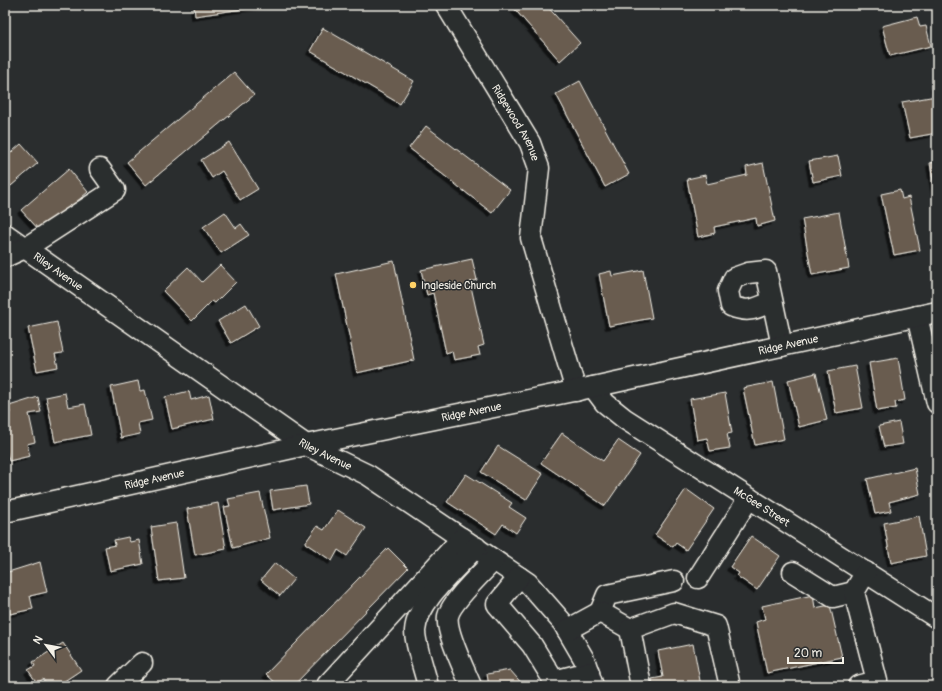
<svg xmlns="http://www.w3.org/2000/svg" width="942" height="691" font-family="Pangolin,sans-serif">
	<defs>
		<filter id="shadow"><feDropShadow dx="-3.5" dy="3.5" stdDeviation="0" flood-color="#0009"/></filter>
	</defs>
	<rect width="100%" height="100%" fill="#2a2d2e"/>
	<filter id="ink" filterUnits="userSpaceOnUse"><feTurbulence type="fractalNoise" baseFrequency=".025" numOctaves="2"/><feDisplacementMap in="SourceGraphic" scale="8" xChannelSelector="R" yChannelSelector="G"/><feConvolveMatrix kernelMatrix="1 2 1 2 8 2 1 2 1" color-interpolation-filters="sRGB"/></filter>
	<g filter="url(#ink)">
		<path fill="#695c50" stroke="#f4f1e8" filter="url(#shadow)" d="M194,5h76l-75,11z
			M511,5h35l34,38 -20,18z
			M917,17l3,10 6,-1 5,20 -41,10 -8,-30z
			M323,28l91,53 -14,23 -90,-53z
			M234,72l20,23 -108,90 -19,-23z
			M580,81l49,93 -24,13 -49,-93z
			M937,85v48l-27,5 -8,-36 34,-6 -2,-10z
			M426,126l84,64 -18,23 -83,-65z
			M229,142l29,47 -18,11 -18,-29 -10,7 -11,-18z
			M21,144l17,19 -33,28v-33z
			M838,156l4,20 -29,6 -4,-21z
			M937,162v30h-2l-5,-29z
			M763,163l12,58 -18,5 -1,-8 -42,9 1,6 -17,4 -11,-58 18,-4 2,9 40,-9 -1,-8z
			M69,169l19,23 -47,40 -20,-22z
			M900,190l2,9 7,-2 11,53 -26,5 -13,-61z
			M225,212l11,16 5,-4 8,11 -28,18 -18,-26z
			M839,212l10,56 -37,7 -10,-56z
			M472,259l5,21 -7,2 14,63 -6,2 2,8 -26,5 -2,-9 -6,2 -13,-60 -6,2 -6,-25z
			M394,261l20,99 -57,13 -21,-99z
			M220,265l16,17 -21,21 -3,-2 -20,20 -29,-30 25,-24 14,15z
			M643,270l9,48 -43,8 -10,-52 12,-3 1,5z
			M246,304l13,22 -28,17 -13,-22z
			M57,322l6,31 -8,1 3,13 -21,4 -9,-43z
			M898,358l7,42 -10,2 1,6 -19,3 -8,-48z
			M855,366l8,42 -27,5 -8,-42z
			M816,373l11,47 -28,7 -11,-47z
			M138,381l2,10 5,-1 7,30 -14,3 2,11 -19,4 -10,-51z
			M773,382l11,57 -29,6 -12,-57z
			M189,391l2,9 18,-5 5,24 -42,10 -7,-32z
			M65,393l3,14 17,-3 6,31 -36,7 -9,-45z
			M725,393l7,40 -5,1 3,14 -20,3 -3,-13 -10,2 -7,-41z
			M38,397l3,15 -12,2 6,28 -8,2 3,12 -21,5 -4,-16v-31l5,-1 -1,-7z
			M899,422l4,22 -19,3 -5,-21z
			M562,433l41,28 15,-21 22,15 -35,51 -64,-43z
			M498,446l45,28 -17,26 -45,-28z
			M915,468l5,26 -31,8 2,9 -16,3 -8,-35z
			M466,474l46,29 -3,4 17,11 -10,15 -13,-9 -7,10 -49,-32z
			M306,486l3,18 -36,6 -3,-19z
			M686,489l28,20 -28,41 -10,-7 -3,4 -18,-12z
			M260,493l10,45 -37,10 -9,-41 6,-1 -2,-7z
			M218,503l8,46 -31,6 -8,-46z
			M338,510l28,18 -19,28 -9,-6 -6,11 -27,-18 12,-17 7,4z
			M919,516l7,40 -35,7 -7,-40z
			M176,523l8,55 -25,3 -8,-54z
			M751,536l29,20 -23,34 -20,-14 2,-3 -9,-6z
			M128,537l2,5 9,-2 4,24 -33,7 -5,-24 10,-2 -1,-5z
			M388,548l20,20 -115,118h-14l-13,-12z
			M40,562l7,30 -17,4 3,13 -23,5 -5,-24v-17z
			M275,563l19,16 -14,17 -19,-16z
			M813,595l2,13 15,-3 12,52 -75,16 -11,-51 9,-3 -3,-13z
			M63,643l18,27 -24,16h-10l-4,-7 -6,4 -9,-13 7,-4 -2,-4z
			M693,644l8,42h-48l-1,-7 11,-2 -5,-26z
			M510,670l14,16h-35l-2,-12z"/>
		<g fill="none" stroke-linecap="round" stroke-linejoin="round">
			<g stroke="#f4f1e8" stroke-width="23">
				<g id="minor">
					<path id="s1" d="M446,5l84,138 9,25 -8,70 45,153"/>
					<path id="s2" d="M5,234l301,211 62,30 160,108 35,40 21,36 9,27"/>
					<path d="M5,257l22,-10 88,-57 -15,-21"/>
					<path d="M771,302c-16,7 -23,11 -40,4l-3,-15 6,-13 14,-5 18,-2 16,75"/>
					<path d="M917,316l20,87"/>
					<path id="s3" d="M593,387l12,16 20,16 312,199"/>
					<path id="s4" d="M5,512l301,-67 287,-58 344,-75"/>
					<path d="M793,572l40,25 21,-5"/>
					<path d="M519,577l-22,27 35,41 22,36 35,-9"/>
					<path d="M698,578l51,-80"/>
					<path d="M600,612l7,-17 67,-14"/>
					<path d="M567,630l33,-18 30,17"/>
					<path d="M327,685l135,-147"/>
					<path d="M118,686l24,-23"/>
					<path d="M428,686c-3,-14 -13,-41 -13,-55 2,-30 41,-62 61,-84"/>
					<path d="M471,686c-6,-15 -26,-55 -23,-70 3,-14 35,-44 46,-56"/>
					<path d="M641,686l-11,-57 44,-16 42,13 14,60"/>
					<path d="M858,686l19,-5 -23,-89 12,-20"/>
				</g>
			</g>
			<use href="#minor" stroke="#2a2d2e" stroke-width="20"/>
		</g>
	</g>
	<circle fill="#ffd166" stroke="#2a2d2e" stroke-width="1.5" cx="413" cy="285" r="4"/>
	<g text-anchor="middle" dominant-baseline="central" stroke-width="3" stroke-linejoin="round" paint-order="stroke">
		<g font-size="11" fill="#f4f1e8" stroke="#2a2d2e">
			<text stroke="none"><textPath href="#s1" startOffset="137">Ridgewood Avenue</textPath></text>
			<text stroke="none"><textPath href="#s2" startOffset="65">Riley Avenue</textPath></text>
			<text stroke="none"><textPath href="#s4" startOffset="801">Ridge Avenue</textPath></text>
			<text stroke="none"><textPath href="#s4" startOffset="477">Ridge Avenue</textPath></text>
			<text stroke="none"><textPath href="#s2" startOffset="389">Riley Avenue</textPath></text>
			<text stroke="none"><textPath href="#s4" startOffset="153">Ridge Avenue</textPath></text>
			<text stroke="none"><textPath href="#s3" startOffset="208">McGee Street</textPath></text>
		</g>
		<g font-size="11" fill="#f4f1e8" stroke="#2a2d2e" text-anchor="start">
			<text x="421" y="285">Ingleside Church</text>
		</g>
	</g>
	<rect width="942" height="691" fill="none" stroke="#2a2d2e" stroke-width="20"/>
	<rect x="10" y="10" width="922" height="671" fill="none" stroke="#f4f1e8" stroke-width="1.5" filter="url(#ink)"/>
	<g transform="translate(46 645) rotate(302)" stroke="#2a2d2e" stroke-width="3" paint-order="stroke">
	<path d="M0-3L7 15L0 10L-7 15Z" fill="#f4f1e8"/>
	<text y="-6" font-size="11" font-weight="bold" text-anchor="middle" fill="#f4f1e8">N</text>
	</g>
	<path d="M788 657v6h55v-6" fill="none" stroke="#f4f1e8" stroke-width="2"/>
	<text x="794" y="657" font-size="12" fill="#f4f1e8" stroke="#2a2d2e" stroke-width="3" paint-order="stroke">20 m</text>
</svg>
